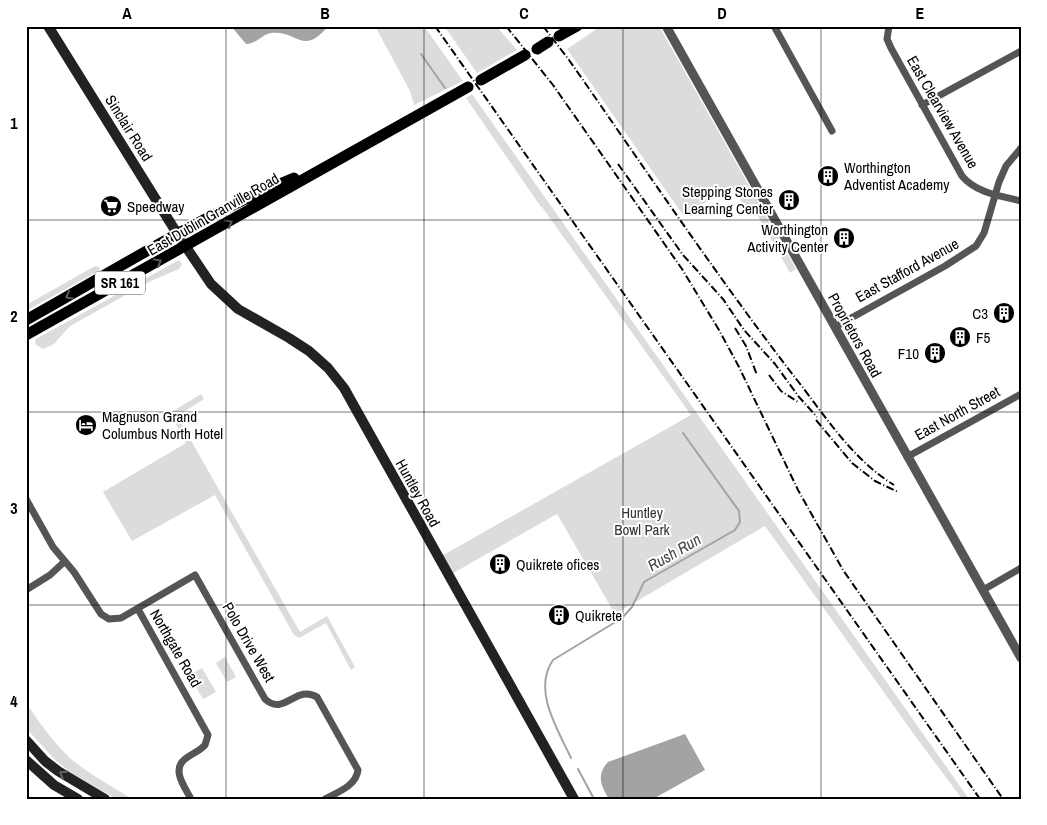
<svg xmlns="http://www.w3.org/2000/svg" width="1047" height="825" font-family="'Archivo Narrow',sans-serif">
	<rect width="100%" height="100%" fill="#fff"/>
	<path fill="#dcdcdc" d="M375,26h49l39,55 -49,24 -4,-14z
		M444,26h52l21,24 -40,23z
		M601,26h58l137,243 -6,4 -36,-64 -6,3 -15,-24 -50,27 -116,-166z
		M472,94l497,705h-7l-49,-66 -148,-207 -150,88 -58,-100 -109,62 -10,-18 253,-143 -149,-208h-1l-75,-109z
		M179,260l3,4 -3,5 -26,11 -74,41 -10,6 -15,17 -11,5 -7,-4 -1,-3 1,-3z
		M95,266l4,1 1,3 -74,41v-6z
		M201,394l3,5 -27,17 123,216 27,-16 28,51 -4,3 -25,-47 -27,15 -5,-3 -79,-140 -83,46 -29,-49 83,-49 -16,-30z
		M225,657l11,20 -9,5 -11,-19z
		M202,668l14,24 -13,7 -14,-24z
		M26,702c10,17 34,49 50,61 17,13 37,24 56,36h-16l-44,-26 -16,-12 -30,-33z"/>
	<path fill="#a3a3a3" d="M231,26h97c-25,31 -30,4 -57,7 -8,1 -13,10 -25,11z
		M685,734l20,36 -52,29h-44c-8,-13 -13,-24 -1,-37z"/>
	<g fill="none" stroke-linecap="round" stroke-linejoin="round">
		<path stroke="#a3a3a3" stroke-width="2" d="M421,54l24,34
			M571,758c-13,-28 -39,-68 -18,-98l69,-42 10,-11 12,-25 91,-52 5,-8 -1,-11 -56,-78
			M578,769l16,30"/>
		<path stroke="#555" stroke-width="7" d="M774,26l58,105
			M889,26l-2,13 4,9 71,128c14,17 39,20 59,25
			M922,105l99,-54
			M835,327l110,-61 31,-20 8,-13 15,-51 7,-16 15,-18
			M907,457l114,-63
			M26,499l27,48 21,25 27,42 8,5 12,-1 74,-43 70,124c19,18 31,-15 52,-2l41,73c-2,16 -20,22 -33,29
			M26,590l24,-15 14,-13
			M983,590l38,-22
			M138,609l70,126 -3,10c-5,6 -14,9 -20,14 -14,11 0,28 6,40"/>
		<path stroke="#555" stroke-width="9" d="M666,26l355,632"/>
		<path stroke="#222" stroke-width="10" d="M48,26l130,209 33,49 27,25 51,29 20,13 19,17 16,20 230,411
			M26,740l19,21 13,10 47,28
			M26,760l28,25 24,14"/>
		<path stroke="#000" stroke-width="11" d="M559,36l18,-10
			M537,49l11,-7
			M481,80l44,-25
			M26,320c88,-49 175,-105 268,-142
			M26,335l442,-248"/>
		<path stroke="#000" stroke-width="2" stroke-dasharray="8 2.5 1 2.5" stroke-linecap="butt" d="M435,26l545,773
			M506,26l47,59 129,184 37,61 20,37 59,123 45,80 160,229
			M531,26l1,1
			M543,26l26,34c75,107 148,217 228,320 29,37 55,79 97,105
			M618,164l65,91 40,44 21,31 31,34 24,33 18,20
			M735,328l11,18 11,29
			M769,375l12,16 17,11
			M816,420l36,43 23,18 23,11"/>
	</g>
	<defs><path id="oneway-chevron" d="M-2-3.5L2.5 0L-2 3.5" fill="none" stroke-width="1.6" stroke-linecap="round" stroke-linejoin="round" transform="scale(1.25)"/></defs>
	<g stroke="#595959">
		<use href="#oneway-chevron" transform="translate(229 223) rotate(-30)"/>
		<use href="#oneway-chevron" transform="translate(158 262) rotate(-29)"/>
		<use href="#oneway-chevron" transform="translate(69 296) rotate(151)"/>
	</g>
	<use stroke="#646464" href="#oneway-chevron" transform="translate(63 774) rotate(-148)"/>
	<path fill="none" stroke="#000" stroke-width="1" stroke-opacity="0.55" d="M226,26v773M424,26v773M623,26v773M821,26v773M26,220h995M26,412h995M26,605h995"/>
	<defs>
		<g id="building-disc" transform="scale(1.125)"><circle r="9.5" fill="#000" stroke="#fff"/><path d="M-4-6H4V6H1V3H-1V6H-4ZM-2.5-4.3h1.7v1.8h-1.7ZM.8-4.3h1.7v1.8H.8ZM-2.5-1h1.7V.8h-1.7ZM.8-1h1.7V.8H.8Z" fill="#fff"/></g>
		<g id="supermarket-disc" transform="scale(1.125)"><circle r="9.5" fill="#000" stroke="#fff"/><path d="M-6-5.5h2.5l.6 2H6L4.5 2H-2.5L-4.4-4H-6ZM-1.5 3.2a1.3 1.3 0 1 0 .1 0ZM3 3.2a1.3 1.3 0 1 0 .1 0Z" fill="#fff"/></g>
		<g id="hotel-disc" transform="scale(1.125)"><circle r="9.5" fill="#000" stroke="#fff"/><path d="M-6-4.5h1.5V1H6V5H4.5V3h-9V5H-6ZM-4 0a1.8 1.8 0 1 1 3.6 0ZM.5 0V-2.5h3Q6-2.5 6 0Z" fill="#fff"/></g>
	</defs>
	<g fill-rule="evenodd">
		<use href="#building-disc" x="828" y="176"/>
		<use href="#building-disc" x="789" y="200"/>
		<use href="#supermarket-disc" x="111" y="206"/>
		<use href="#building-disc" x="844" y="238"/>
		<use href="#building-disc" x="1004" y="313"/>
		<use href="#building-disc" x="960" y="337"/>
		<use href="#building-disc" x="935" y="353"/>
		<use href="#hotel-disc" x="86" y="425"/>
		<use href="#building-disc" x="500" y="564"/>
		<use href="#building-disc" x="559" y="615"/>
	</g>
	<g text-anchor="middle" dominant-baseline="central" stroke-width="4" stroke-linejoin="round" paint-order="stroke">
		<rect fill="#fff" stroke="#4c4c4c" stroke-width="1" x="95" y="271.5" width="50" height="23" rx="4"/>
		<g font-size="14" font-weight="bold" fill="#000">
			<text x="120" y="283">SR 161</text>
		</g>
		<g font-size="15" fill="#000" stroke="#fff">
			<text transform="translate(943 112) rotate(60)">East Clearview Avenue</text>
			<text transform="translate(129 128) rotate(58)">Sinclair Road</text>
			<text transform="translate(213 214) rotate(-30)">East Dublin Granville Road</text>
			<text transform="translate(907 270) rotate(-29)">East Stafford Avenue</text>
			<text transform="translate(855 335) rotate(61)">Proprietors Road</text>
			<text transform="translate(957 413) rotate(-29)">East North Street</text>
			<text transform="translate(418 493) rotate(61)">Huntley Road</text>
			<text transform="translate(249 642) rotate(60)">Polo Drive West</text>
			<text transform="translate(176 648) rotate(60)">Northgate Road</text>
		</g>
		<g font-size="15" fill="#000" stroke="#fff" text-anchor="start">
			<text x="844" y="167">Worthington<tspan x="844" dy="17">Adventist Academy</tspan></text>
			<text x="773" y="191" text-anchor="end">Stepping Stones<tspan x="773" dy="17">Learning Center</tspan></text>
			<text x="127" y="206">Speedway</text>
			<text x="828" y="229" text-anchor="end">Worthington<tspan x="828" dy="17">Activity Center</tspan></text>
			<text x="988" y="313" text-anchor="end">C3</text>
			<text x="976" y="337">F5</text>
			<text x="919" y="353" text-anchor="end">F10</text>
			<text x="102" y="416">Magnuson Grand<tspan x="102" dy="17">Columbus North Hotel</tspan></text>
			<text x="516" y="564">Quikrete ofices</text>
			<text x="575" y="615">Quikrete</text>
		</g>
		<g font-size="15" fill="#333" stroke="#fff">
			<text x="642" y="512">Huntley<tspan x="642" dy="17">Bowl Park</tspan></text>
		</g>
		<g font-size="16" font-style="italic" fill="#444" stroke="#fff">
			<text transform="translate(674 552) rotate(-30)">Rush Run</text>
		</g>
	</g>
	<rect width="1047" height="825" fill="none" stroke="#ffffff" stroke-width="55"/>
	<rect x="28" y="28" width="992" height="770" fill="none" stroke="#000" stroke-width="2"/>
	<g font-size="16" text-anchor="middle" font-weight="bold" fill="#000">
		<text x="127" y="19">A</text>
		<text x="325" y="19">B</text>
		<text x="524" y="19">C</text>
		<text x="722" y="19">D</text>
		<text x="920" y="19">E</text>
		<text x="14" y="129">1</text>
		<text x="14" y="322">2</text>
		<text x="14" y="514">3</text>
		<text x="14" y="707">4</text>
	</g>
</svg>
